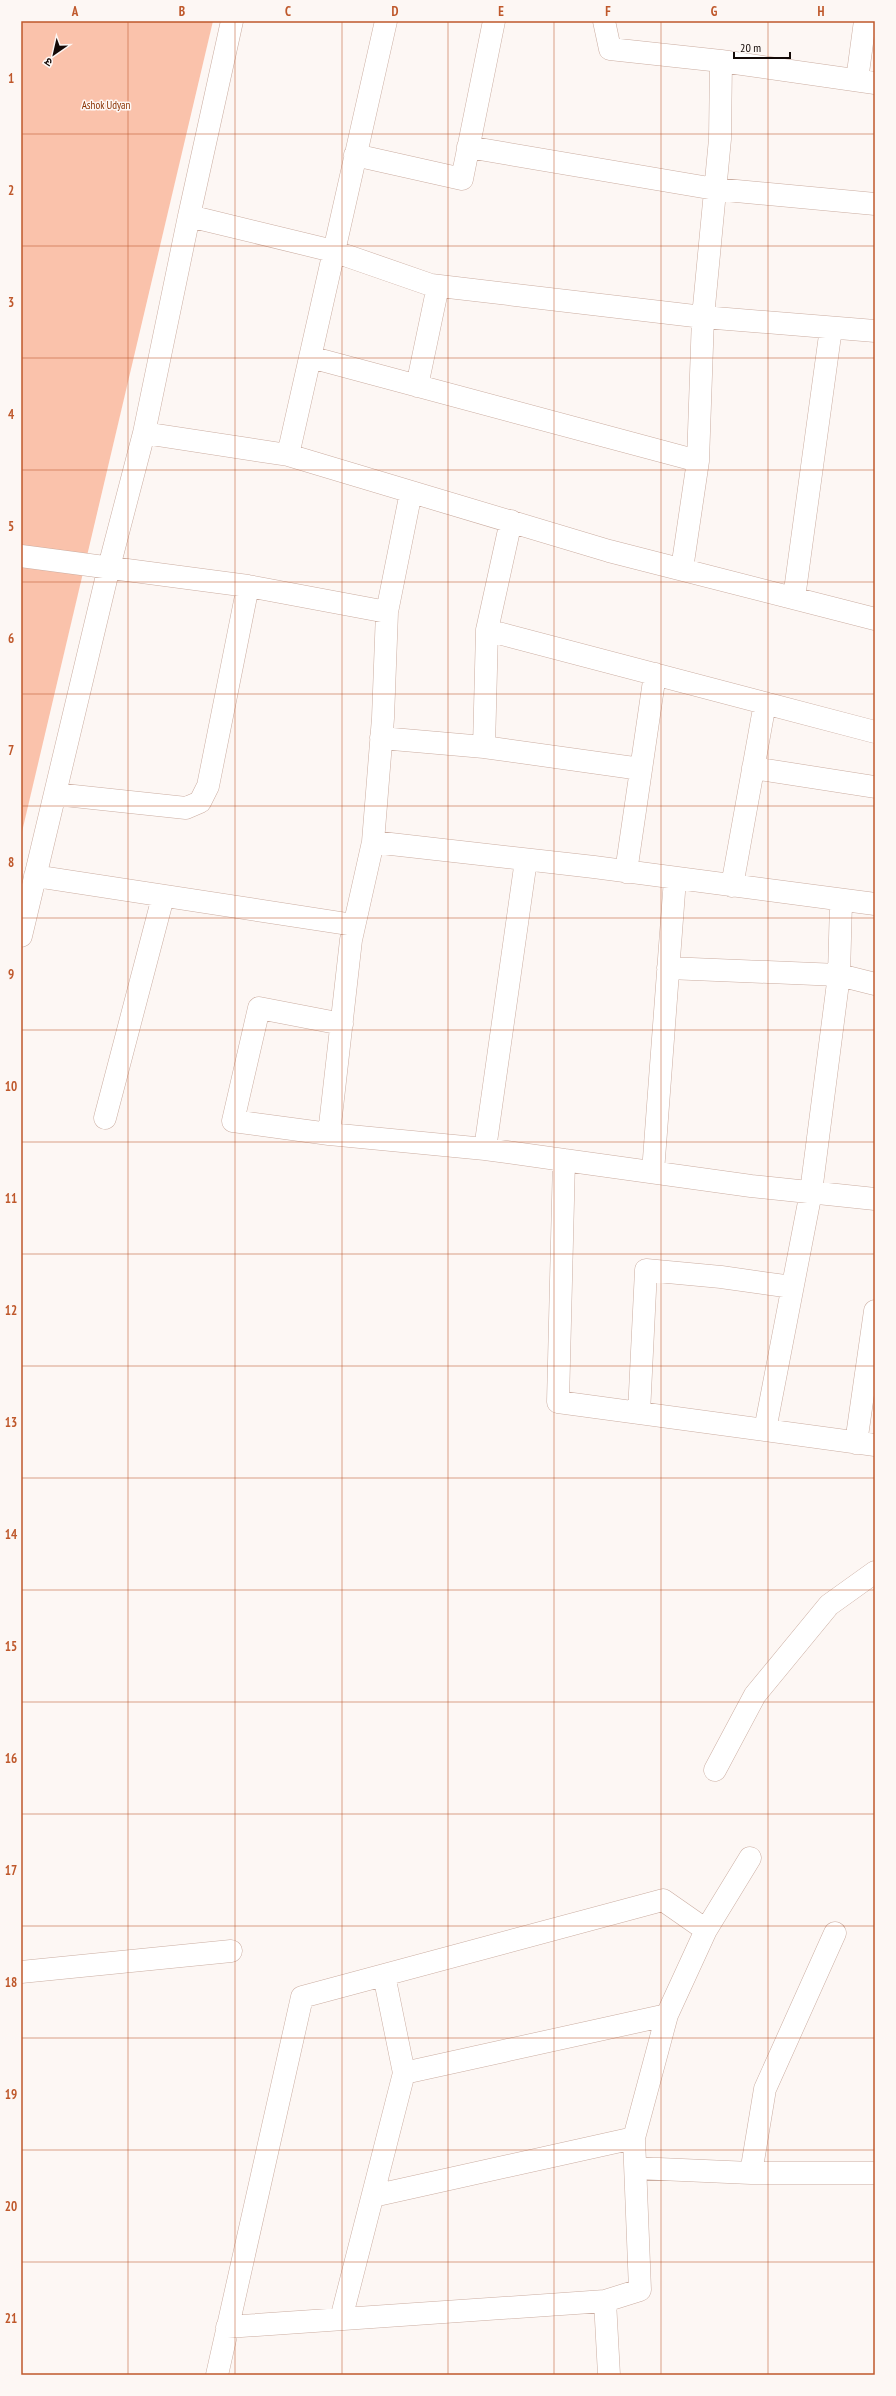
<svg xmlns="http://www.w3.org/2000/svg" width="896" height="2396" font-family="'PT Sans Narrow','Noto Sans Devanagari',sans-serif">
	<rect width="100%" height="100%" fill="#fdf7f4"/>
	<path fill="#fac2ab" d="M21,21h192l-192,815z"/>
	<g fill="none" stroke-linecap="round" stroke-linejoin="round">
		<g stroke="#cbada1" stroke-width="23">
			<path id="minor" d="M604,21l6,28 111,12
				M857,80l8,-59
				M468,147l247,42 160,15
				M355,155l107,24 32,-158
				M189,216l43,-195
				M310,357l388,104
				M417,386l21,-100
				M144,433l45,-217 144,35 98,34 272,32 172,14
				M288,455l321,96 266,68
				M511,521l-24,109 388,102
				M21,556l227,30 139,26
				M682,569l16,-108 5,-144 17,-178 1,-78 154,22
				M794,598l37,-270
				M381,738l103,9 3,-117
				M484,747l157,22
				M753,768l122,19
				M55,794l131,14 14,-6 8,-16 40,-200
				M373,842l10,-124 4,-106 24,-120
				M626,872l29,-198
				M35,876l319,49
				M732,886l33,-183
				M841,902l-2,73 36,9
				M875,904l-281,-37 -221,-25 -22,98 -22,194 156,15 79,11 -6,242 317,43
				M21,936l88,-369 35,-134 144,22 98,-434
				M668,968l171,7 -28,217 -46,238
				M105,1118l58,-221
				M329,1134l-96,-13 26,-113 83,16
				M485,1149l41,-289
				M564,1160l187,26 124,13
				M653,1172l22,-293
				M639,1413l7,-143 75,7 71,10
				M856,1443l19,-132
				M715,1770l40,-75 74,-90 46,-33
				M21,1972l210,-21
				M404,2073l263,-58
				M636,2168l115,5h124
				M751,2173l14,-84 70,-156
				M373,2196l261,-58
				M605,2301l35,-11 -6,-152 33,-123 39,-85 44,-72
				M341,2319l63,-246 -20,-98
				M227,2327l378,-26 4,74
				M217,2375l85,-378 361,-97 43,30"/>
		</g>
		<use href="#minor" stroke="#fff" stroke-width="22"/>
	</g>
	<path fill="none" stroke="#bf582b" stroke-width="1" stroke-opacity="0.55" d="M128,21v2354M235,21v2354M342,21v2354M448,21v2354M554,21v2354M661,21v2354M768,21v2354M21,134h854M21,246h854M21,358h854M21,470h854M21,582h854M21,694h854M21,806h854M21,918h854M21,1030h854M21,1142h854M21,1254h854M21,1366h854M21,1478h854M21,1590h854M21,1702h854M21,1814h854M21,1926h854M21,2038h854M21,2150h854M21,2262h854"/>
	<g text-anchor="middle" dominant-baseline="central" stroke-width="3" stroke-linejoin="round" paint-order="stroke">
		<g font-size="11" fill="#893000" stroke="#fdf7f4">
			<text x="106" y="105">Ashok Udyan</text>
		</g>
	</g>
	<rect width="896" height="2396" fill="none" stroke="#fdf7f4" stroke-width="44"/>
	<g transform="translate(54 54) rotate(214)" stroke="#fdf7f4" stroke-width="3" paint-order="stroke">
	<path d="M0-3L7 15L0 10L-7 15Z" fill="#140a07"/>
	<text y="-6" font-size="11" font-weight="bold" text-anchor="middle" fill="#140a07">उ</text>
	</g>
	<path d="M734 52v6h56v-6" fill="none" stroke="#140a07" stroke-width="2"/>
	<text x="740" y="52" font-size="12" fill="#140a07" stroke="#fdf7f4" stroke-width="3" paint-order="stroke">20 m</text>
	<rect x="22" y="22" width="852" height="2352" fill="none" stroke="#bf582b" stroke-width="1.5"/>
	<g font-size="13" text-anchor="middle" font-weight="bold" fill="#bf582b">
		<text x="75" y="16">A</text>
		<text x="182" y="16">B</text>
		<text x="288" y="16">C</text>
		<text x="395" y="16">D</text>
		<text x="501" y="16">E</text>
		<text x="608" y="16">F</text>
		<text x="714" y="16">G</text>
		<text x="821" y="16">H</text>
		<text x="11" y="83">1</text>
		<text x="11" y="195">2</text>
		<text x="11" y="307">3</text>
		<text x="11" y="419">4</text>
		<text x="11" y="531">5</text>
		<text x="11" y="643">6</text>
		<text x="11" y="755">7</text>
		<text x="11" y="867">8</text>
		<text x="11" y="979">9</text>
		<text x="11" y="1091">10</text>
		<text x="11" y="1203">11</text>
		<text x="11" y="1315">12</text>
		<text x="11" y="1427">13</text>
		<text x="11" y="1539">14</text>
		<text x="11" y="1651">15</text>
		<text x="11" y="1763">16</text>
		<text x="11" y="1875">17</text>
		<text x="11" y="1987">18</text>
		<text x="11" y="2099">19</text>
		<text x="11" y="2211">20</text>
		<text x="11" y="2323">21</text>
	</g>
</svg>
